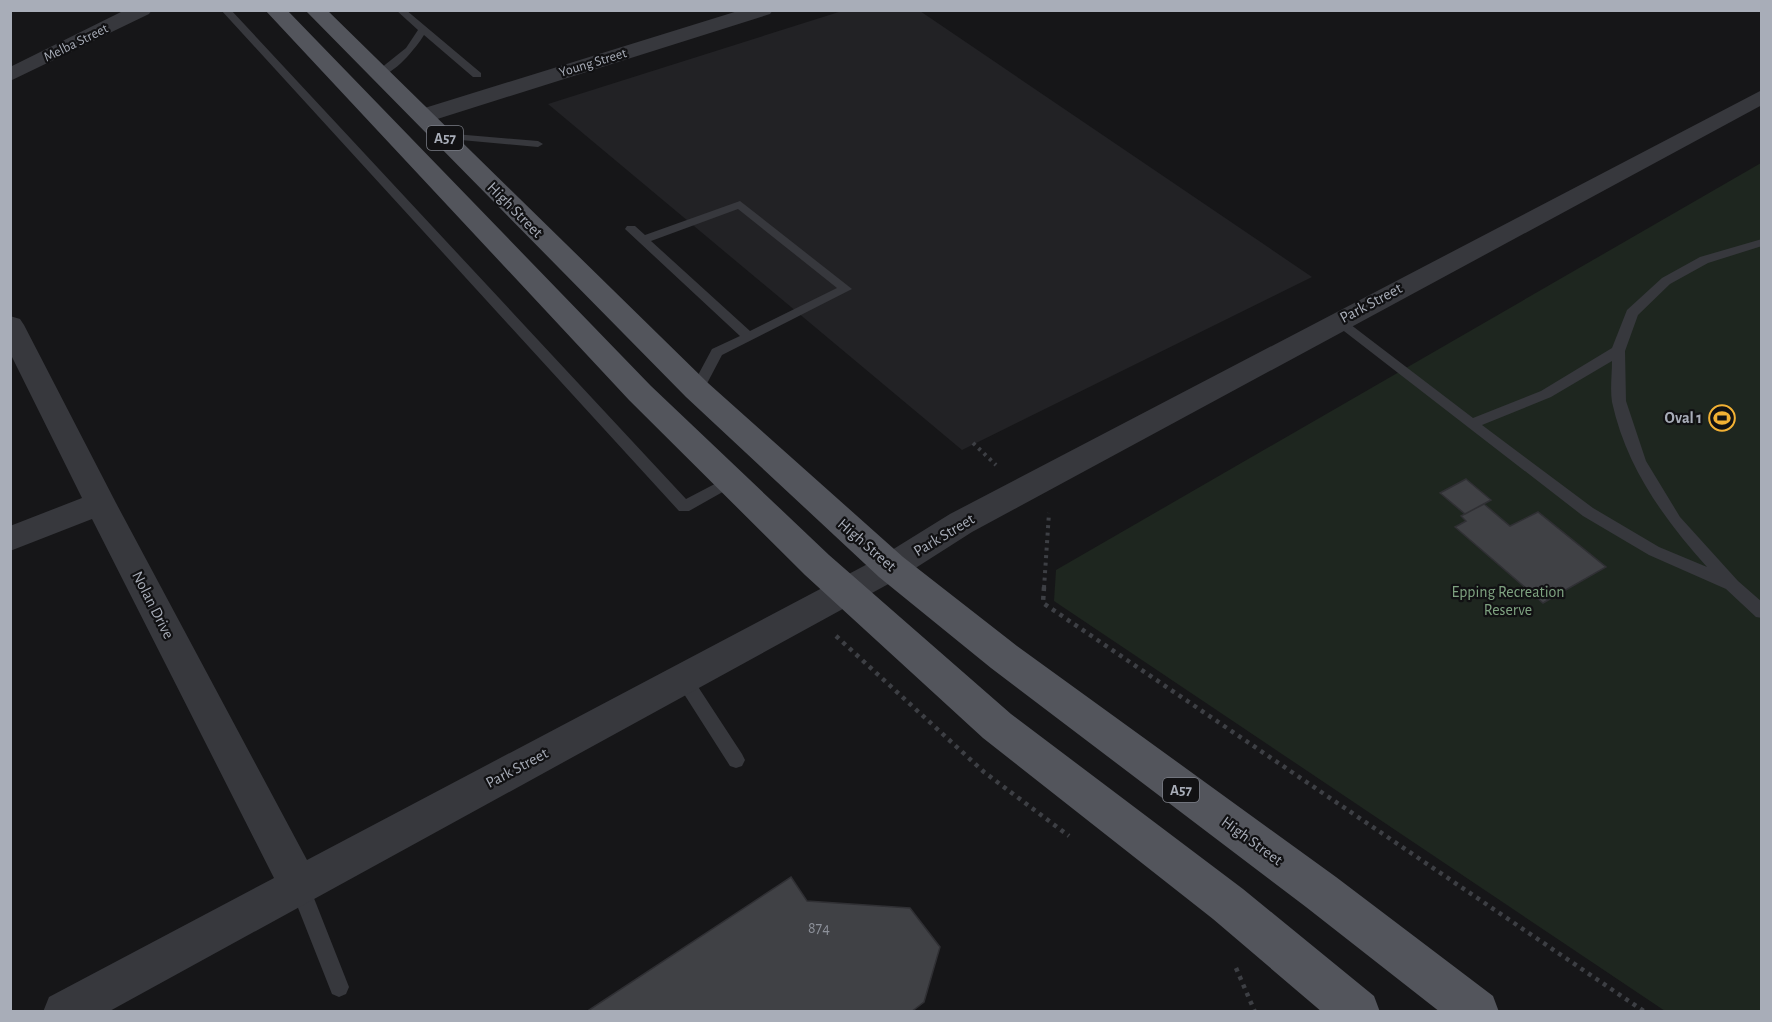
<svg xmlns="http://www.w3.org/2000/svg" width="1772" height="1022" font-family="'Alegreya Sans',sans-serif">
	<rect width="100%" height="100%" fill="#161618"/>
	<path fill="#222225" d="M842,11h78l392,266 -350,173 -414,-346z"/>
	<path fill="#1e261f" d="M1761,163v848h-96l-611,-410 2,-31z"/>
	<path fill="#404145" stroke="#303034" stroke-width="1.5" d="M1466,479l25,21 -26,14 -25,-21z
		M1484,504l26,22 28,-14 68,55 -63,36 -88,-76 11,-6 -5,-5z
		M791,877l16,24 103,7 30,39 -16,55 -13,10h-325z"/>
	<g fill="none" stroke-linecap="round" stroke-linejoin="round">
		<path stroke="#3d3f44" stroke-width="4" stroke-dasharray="3 4.5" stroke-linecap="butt" d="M973,443l23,22
			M1044,588l5,-75"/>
		<path stroke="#3d3f44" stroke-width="4.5" stroke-dasharray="4 5" stroke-linecap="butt" d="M1044,587l-1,16 602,409
			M836,636l148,136 85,64
			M1236,968l19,44"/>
		<path fill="#37383d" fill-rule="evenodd" d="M221,10h10l455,489 44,-23 5,1 2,4 -2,4 -46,26h-10z
			M396,10h10l75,63v4h-8l-49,-42c-8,13 -32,43 -48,41v-4l30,-24 12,-18z
			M443,133l95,8 5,3 -5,3 -99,-9 -1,-2z
			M740,201l112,88 -130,66 -20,38 -5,2 -7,-5 22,-41 28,-13 -115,-107 2,-3h8l10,9zM738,209l99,79 -87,43 -99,-90z
			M1762,239v7l-54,17 -38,21 -32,31 -13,36 1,50 20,60 34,56 58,64 24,21v16l-6,-1 -30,-28 -77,-34 -66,-39 -252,-195 1,-3h10l131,100 68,-27 71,-43 15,-38 35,-32 38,-21zM1612,361c0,13 -2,28 0,41 14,65 52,117 95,165l-48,-20 -66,-39 -111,-83 69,-28z
			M683,671l6,2 53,81 3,6 -3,6 -6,2 -6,-2 -53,-83 -2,-5 2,-5z
			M299,876l7,2 43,109 -3,7 -7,3 -7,-3 -43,-109 3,-7z"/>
		<path fill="#37383d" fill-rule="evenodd" d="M125,10h27l-3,4 -139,67v-14z
			M741,10h32l-3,4 -339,107 -8,2 -8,-2 -3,-5 3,-5z
			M1762,90v15l-790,427 -69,44 -795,436h-65l6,-15 225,-119 -182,-359 -82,32v-25l72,-28 -72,-145v-37l10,3 4,6 92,178 191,357 572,-302 71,-44z"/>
		<path fill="#53555c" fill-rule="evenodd" d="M265,10h22l364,376 178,169 182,159 232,175 131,107 6,16h-58l-109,-93 -230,-181 -178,-163 -176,-175z
			M305,10h22l381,373 195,174 114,89 319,231 157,119 6,16h-59l-134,-105 -315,-239 -112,-91 -193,-180z"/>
	</g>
	<defs>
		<g id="stadium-ring" transform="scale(1.35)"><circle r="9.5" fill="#111113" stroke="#f2b134" stroke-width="1.5"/><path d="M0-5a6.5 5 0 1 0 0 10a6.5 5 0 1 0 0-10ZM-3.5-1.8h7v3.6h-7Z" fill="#f2b134"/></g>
	</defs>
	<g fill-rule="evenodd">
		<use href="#stadium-ring" x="1722" y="418"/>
	</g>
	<g text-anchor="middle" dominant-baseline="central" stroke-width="4.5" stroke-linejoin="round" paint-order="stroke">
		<g font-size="14" fill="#a8adb8" stroke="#111113">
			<text transform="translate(76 43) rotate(-26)">Melba Street</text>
			<text transform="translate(593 63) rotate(-17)">Young Street</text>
		</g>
		<g fill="#111113" stroke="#7b7e86" stroke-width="1.5">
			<rect x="427" y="126" width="36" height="24" rx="4.5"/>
			<rect x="1163" y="778" width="36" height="24" rx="4.5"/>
		</g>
		<g font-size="15" font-weight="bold" fill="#a8adb8">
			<text x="445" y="138">A57</text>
			<text x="1181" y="790">A57</text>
		</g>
		<g font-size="16" fill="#a8adb8" stroke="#111113">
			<text transform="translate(515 210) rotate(45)">High Street</text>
			<text transform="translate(1371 303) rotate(-28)">Park Street</text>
			<text transform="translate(944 535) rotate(-31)">Park Street</text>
			<text transform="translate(867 545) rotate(41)">High Street</text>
			<text transform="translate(153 605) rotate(63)">Nolan Drive</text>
			<text transform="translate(517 768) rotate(-28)">Park Street</text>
			<text transform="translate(1252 841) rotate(36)">High Street</text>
		</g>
		<g font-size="16" font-weight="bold" fill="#a8adb8" stroke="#111113" text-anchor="end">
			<text x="1702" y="418">Oval 1</text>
		</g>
		<g font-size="16" fill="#7fa381" stroke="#111113">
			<text x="1508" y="592">Epping Recreation<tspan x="1508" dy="18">Reserve</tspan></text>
		</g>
		<g font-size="16" fill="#8e929b">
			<text x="819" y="928">874</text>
		</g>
	</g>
	<rect width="1772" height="1022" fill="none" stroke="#a8adb8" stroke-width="24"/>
</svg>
